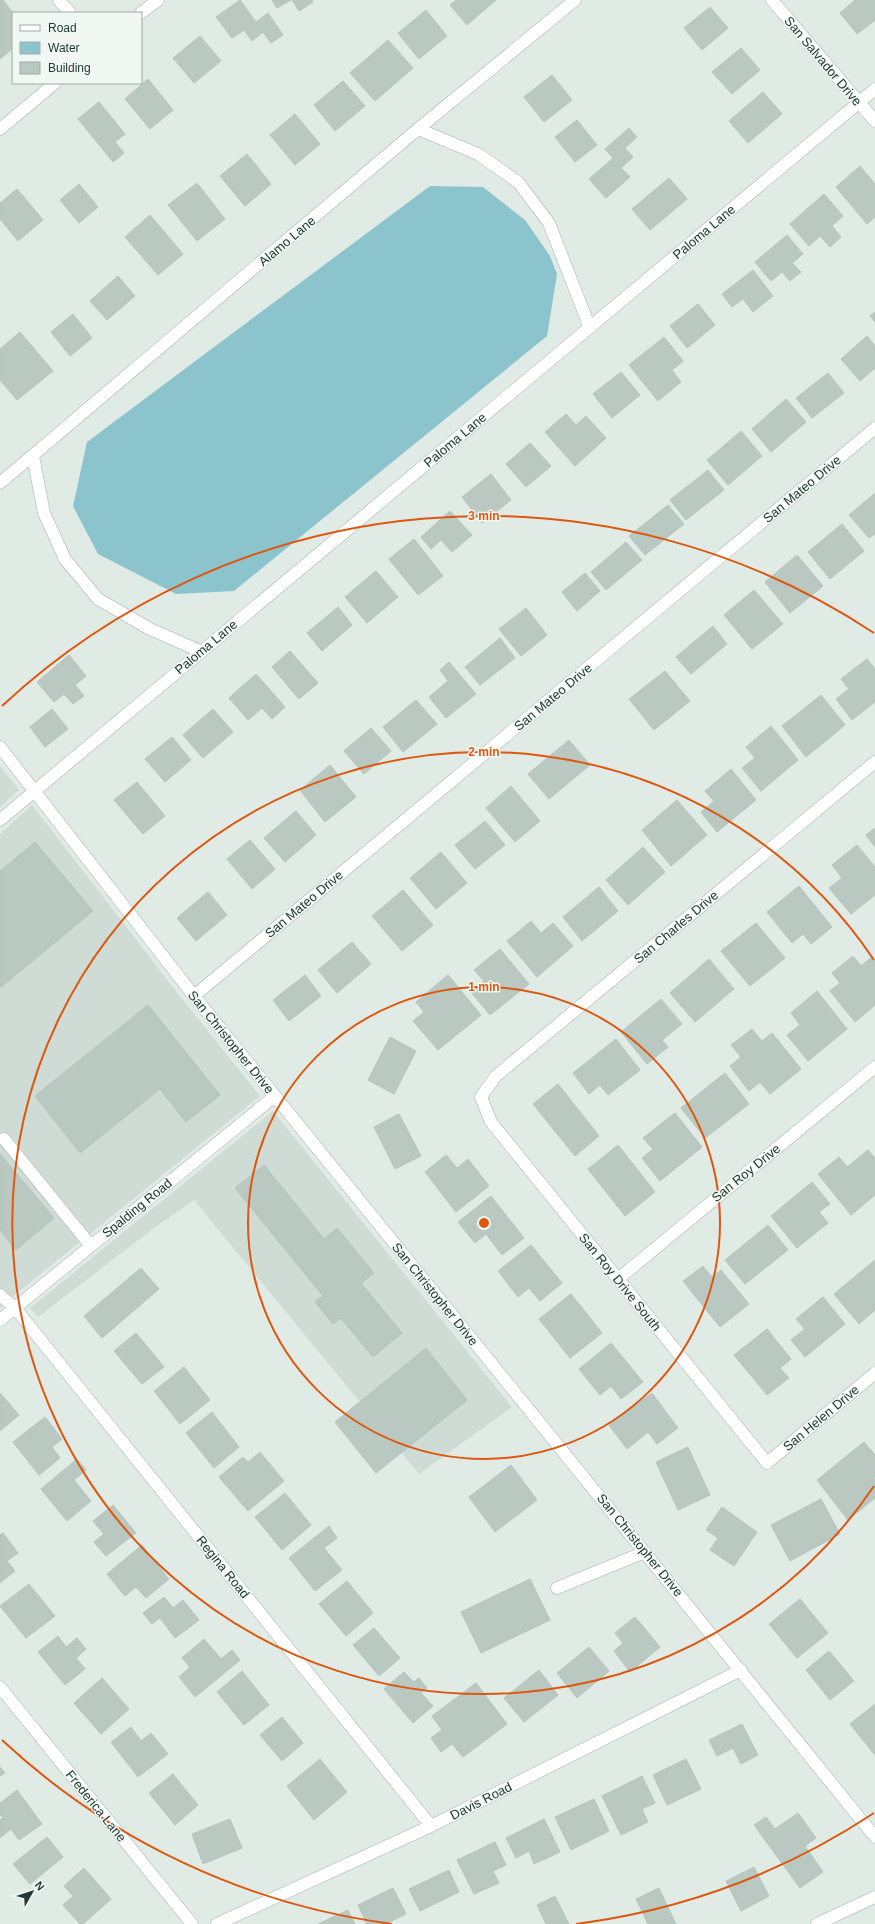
<svg xmlns="http://www.w3.org/2000/svg" width="875" height="1924" font-family="Arial,sans-serif">
	<rect width="100%" height="100%" fill="#e1ebe6"/>
	<path fill="#cfdbd5" d="M0,766l19,24 -19,17z
		M32,805l147,190 81,101 -260,211v-473z
		M273,1111l239,296 -93,67 -225,-274 -40,28 -116,89 -8,-9z"/>
	<path fill="#8cc4cd" d="M430,186l53,1 42,33 25,36 7,18 -10,62 -313,255 -58,3 -78,-40 -25,-48 14,-64z"/>
	<path fill="#bac8c2" stroke="#b4c4bd" d="M0,0h3l10,13v35l-13,11z
		M240,0l16,22 12,-9 15,22 -12,8 -8,-11 -11,9 -8,-11 -12,8 -16,-21z
		M272,0h19l-14,8z
		M292,0h20l1,2 -14,9z
		M456,0h40l-29,25 -17,-20z
		M855,0h20v20l-18,14 -17,-21z
		M710,7l18,21 -26,22 -18,-22z
		M426,10l21,26 -28,23 -21,-26z
		M200,36l21,25 -27,22 -21,-25z
		M388,40l25,28 -38,33 -25,-28z
		M741,48l19,22 -28,24 -20,-22z
		M552,75l20,25 -28,22 -20,-25z
		M148,79l25,31 -23,19 -25,-30z
		M343,81l22,25 -30,25 -21,-26z
		M763,92l19,22 -34,29 -19,-22z
		M99,102l26,32 -10,8 9,11 -11,9 -35,-43z
		M295,114l25,30 -25,21 -25,-30z
		M577,120l20,25 -22,17 -20,-25z
		M629,128l8,9 -12,11 8,9 -12,11 9,9 -24,21 -17,-19 24,-21 -8,-9z
		M247,154l24,30 -26,22 -25,-30z
		M860,166l15,18v33l-8,7 -31,-37z
		M669,178l18,21 -37,31 -18,-21z
		M197,183l28,36 -28,22 -29,-36z
		M79,184l19,23 -19,16 -19,-23z
		M17,189l26,31 -25,21 -18,-22v-16z
		M824,194l19,22 -11,10 9,11 -11,10 -10,-11 -11,10 -19,-22z
		M150,215l33,39 -25,21 -33,-38z
		M787,235l16,19 -11,9 9,9 -11,9 -8,-9 -11,9 -16,-19z
		M753,270l20,26 -20,16 -10,-13 -11,8 -10,-13z
		M118,276l17,20 -28,24 -17,-19z
		M698,304l17,21 -28,23 -17,-22z
		M875,312v10l-5,-6z
		M73,314l19,24 -22,18 -19,-24z
		M20,332l33,39 -36,29 -17,-20v-31z
		M867,336l8,10v22l-15,13 -19,-22z
		M664,337l19,24 -11,9 9,12 -23,19 -29,-36z
		M621,372l19,23 -28,23 -19,-24z
		M828,373l16,20 -32,25 -16,-20z
		M786,399l20,23 -35,30 -19,-23z
		M566,414l10,11 10,-9 20,22 -31,28 -30,-34z
		M741,431l21,25 -34,29 -21,-25z
		M530,443l21,23 -25,21 -20,-23z
		M708,470l16,20 -38,30 -16,-20z
		M491,474l20,26 -29,23 -20,-26z
		M875,493v41l-6,4 -20,-23z
		M668,505l16,19 -39,31 -16,-19z
		M450,511l22,24 -20,17 -11,-12 -10,9 -10,-12z
		M842,524l22,27 -34,28 -22,-27z
		M414,539l29,37 -25,19 -29,-36z
		M626,542l16,18 -36,30 -15,-18z
		M797,555l26,31 -33,27 -25,-31z
		M376,571l22,26 -31,26 -22,-26z
		M585,573l15,18 -23,20 -15,-19z
		M754,590l29,34 -31,25 -28,-34z
		M338,607l14,18 -30,26 -15,-18z
		M526,608l21,27 -26,21 -22,-27z
		M713,626l14,18 -36,30 -15,-17z
		M500,638l15,20 -35,27 -15,-18z
		M290,651l28,32 -19,16 -27,-32z
		M69,655l17,21 -11,9 9,11 -11,8 -9,-10 -10,8 -17,-20z
		M867,659l8,10v33l-23,18 -16,-21 13,-10 -8,-10z
		M449,662l27,32 -30,24 -17,-21 19,-16 -8,-11z
		M665,671l25,30 -36,29 -25,-31z
		M256,674l29,33 -13,12 -10,-11 -14,12 -19,-22z
		M821,695l24,30 -39,32 -24,-31z
		M416,700l21,24 -34,28 -20,-25z
		M52,709l16,20 -23,18 -15,-20z
		M213,709l20,23 -30,26 -20,-23z
		M771,726l27,34 -37,31 -19,-23 13,-10 -9,-11z
		M371,728l20,23 -27,23 -20,-23z
		M172,737l19,23 -26,22 -20,-23z
		M569,740l21,25 -41,34 -21,-25z
		M330,765l26,32 -31,25 -25,-32z
		M731,769l25,31 -39,32 -16,-20 13,-11 -9,-10z
		M137,782l28,34 -22,18 -29,-34z
		M511,786l29,35 -25,21 -29,-34z
		M677,800l30,35 -36,31 -29,-36z
		M296,811l20,24 -31,27 -21,-24z
		M485,821l20,24 -30,24 -20,-24z
		M875,828v19l-9,-12z
		M250,840l25,29 -23,20 -25,-30z
		M35,842l58,69 -93,77v-117z
		M857,845l18,22v28l-24,19 -22,-26 13,-10 -10,-13z
		M643,847l22,25 -37,33 -22,-25z
		M441,852l26,31 -31,26 -26,-31z
		M799,886l33,41 -21,17 -8,-10 -11,9 -25,-31z
		M599,887l19,24 -36,30 -19,-24z
		M403,890l30,35 -31,26 -30,-35z
		M208,892l19,23 -31,26 -19,-23z
		M531,921l10,12 12,-10 20,23 -36,31 -30,-36z
		M756,923l29,35 -35,28 -29,-35z
		M352,942l19,22 -34,29 -19,-23z
		M500,949l29,35 -39,31 -19,-23 13,-11 -10,-11z
		M853,956l8,10 11,-9 3,4v44l-20,17 -25,-31 10,-8 -8,-10z
		M709,959l25,30 -39,33 -25,-29z
		M305,975l16,21 -32,25 -16,-21z
		M448,975l33,40 -43,35 -25,-29 11,-9 -8,-10z
		M817,991l30,38 -39,32 -21,-26 13,-10 -9,-12z
		M661,999l21,25 -20,16 6,7 -21,17 -26,-32z
		M148,1005l72,90 -34,27 -26,-33 -80,64 -45,-57z
		M752,1029l10,12 10,-8 29,36 -31,25 -10,-12 -11,9 -19,-25 11,-9 -10,-12z
		M390,1037l26,14 -22,43 -26,-14z
		M616,1039l24,31 -32,25 -8,-10 -11,9 -16,-21z
		M725,1073l24,31 -44,34 -24,-30z
		M558,1084l41,52 -24,20 -42,-52z
		M675,1113l27,34 -42,34 -18,-23 11,-9 -10,-11z
		M399,1114l22,42 -26,13 -21,-42z
		M618,1145l37,47 -30,24 -37,-47z
		M868,1150l7,8v37l-24,20 -33,-41 21,-17 8,10z
		M0,1154l54,64 -38,32 -16,-20z
		M446,1155l11,13 11,-9 21,27 -33,26 -31,-40z
		M264,1165l60,74 13,-11 37,45 -13,10 41,50 -29,24 -32,-39 -8,6 -18,-22 8,-6 -88,-108z
		M812,1182l18,22 -11,8 9,11 -31,25 -26,-32z
		M491,1196l33,42 -22,17 -16,-21 -11,9 -17,-21z
		M768,1225l20,25 -43,34 -20,-24z
		M531,1245l31,38 -22,18 -11,-13 -11,9 -20,-26z
		M875,1260v50l-16,14 -25,-30z
		M703,1266l9,11 9,-7 28,34 -29,23 -37,-46z
		M141,1268l18,21 -57,49 -18,-22z
		M571,1294l31,39 -32,25 -31,-39z
		M823,1297l22,27 -40,33 -14,-17 14,-11 -9,-10z
		M767,1329l24,30 -11,9 9,10 -22,17 -33,-40z
		M136,1333l28,34 -22,17 -28,-33z
		M611,1343l32,39 -22,17 -10,-13 -11,9 -21,-26z
		M426,1348l41,52 -91,73 -41,-51z
		M184,1367l26,33 -30,24 -26,-33z
		M0,1393l19,22 -19,16z
		M652,1393l26,35 -21,16 -9,-12 -21,17 -18,-24z
		M212,1412l27,35 -25,21 -28,-35z
		M45,1417l17,22 -10,8 8,11 -21,17 -26,-33z
		M864,1442l11,13v22l-2,1 2,2v18l-27,22 -31,-40z
		M688,1447l22,48 -32,15 -22,-48z
		M260,1452l24,29 -36,30 -29,-34 24,-20 5,5z
		M77,1459l9,11 -12,10 17,21 -24,20 -26,-32z
		M511,1465l26,35 -42,32 -26,-35z
		M285,1493l26,32 -29,25 -27,-33z
		M821,1499l19,35 -50,27 -19,-36z
		M113,1505l23,28 -30,23 -12,-14 10,-8 -11,-13z
		M722,1507l35,25 -23,34 -24,-16 8,-12 -12,-8z
		M329,1526l8,12 -13,10 18,22 -27,21 -26,-33z
		M3,1533l15,20 -11,8 8,10 -15,12v-48z
		M142,1545l27,34 -23,19 -10,-11 -11,9 -18,-22z
		M530,1579l20,41 -69,33 -20,-41z
		M347,1581l26,32 -27,23 -27,-32z
		M29,1584l26,32 -29,22 -26,-32z
		M164,1597l9,11 10,-8 16,20 -24,18 -15,-20 -8,6 -9,-11z
		M800,1599l28,34 -31,25 -28,-34z
		M635,1617l25,30 -30,25 -16,-21 9,-8 -8,-10z
		M374,1628l26,30 -21,18 -26,-31z
		M58,1636l8,11 11,-9 9,11 -10,9 9,11 -20,16 -27,-33z
		M204,1639l17,20 11,-9 8,10 -45,37 -16,-20 11,-10 -8,-9z
		M589,1647l20,24 -32,27 -20,-25z
		M829,1651l25,30 -24,19 -24,-30z
		M539,1670l19,25 -34,27 -20,-24z
		M242,1671l27,34 -25,20 -27,-33z
		M404,1672l10,10 5,-4 8,10 -6,5 12,13 -20,17 -29,-34z
		M102,1678l27,31 -28,25 -27,-31z
		M476,1683l31,41 -44,33 -11,-13 -11,8 -10,-14 11,-8 -10,-14z
		M875,1704v50h-1l-24,-30z
		M282,1717l21,26 -21,18 -22,-26z
		M742,1724l16,31 -17,9 -8,-16 -16,8 -8,-16z
		M131,1727l10,14 10,-8 17,21 -30,23 -27,-35z
		M320,1759l27,33 -33,28 -27,-34z
		M686,1759l15,30 -34,16 -14,-30z
		M0,1767l5,6 -5,3z
		M173,1774l25,31 -23,20 -26,-32z
		M642,1776l13,27 -13,6 6,13 -27,13 -19,-39z
		M17,1790l25,34 -23,16 -8,-11 -11,9v-18l3,-2 -3,-3v-12z
		M594,1799l15,32 -38,19 -16,-33z
		M798,1813l18,25 -11,8 18,26 -23,16 -46,-63 12,-8 9,12z
		M230,1819l12,29 -39,16 -11,-30z
		M544,1819l16,33 -26,12 -5,-13 -13,7 -10,-20z
		M47,1837l16,20 -33,27 -17,-20z
		M495,1842l11,23 -13,6 6,12 -25,11 -17,-34z
		M754,1867l15,29 -28,15 -15,-30z
		M84,1868l27,31 -28,25h-3l-17,-19 10,-9 -9,-10z
		M449,1870l10,22 -39,19 -11,-22z
		M393,1888l13,26 -21,10h-18l-9,-19z
		M659,1888l17,36h-28l-12,-25z
		M555,1896l14,28h-23l-9,-19z
		M348,1910l7,14h-37z"/>
	<g fill="none" stroke-linecap="round" stroke-linejoin="round">
		<g stroke="#a4b2ad" stroke-width="13">
			<path id="minor" d="M59,0l11,13
				M772,0l103,121
				M141,13l17,-13
				M0,129l55,-46
				M418,129l60,25 40,28 31,41 41,105
				M33,456l11,57 21,46 33,40 52,30 50,22
				M0,483l418,-354 157,-129
				M0,747l194,249 681,841
				M875,762l-379,314 -15,21 10,25 276,341 108,-90
				M0,820l875,-731
				M194,996l681,-568
				M4,1139l87,107
				M618,1279l257,-212
				M0,1295l15,13 416,518
				M0,1320l275,-224
				M557,1588l88,-36
				M0,1687l192,237
				M217,1924l214,-98 310,-156
				M817,1924l58,-27"/>
		</g>
		<use href="#minor" stroke="#fff" stroke-width="12"/>
	</g>
	<g fill="none" stroke="#de570e" stroke-width="2">
		<circle cx="484" cy="1223" r="236"/>
		<path d="M874 1486A471 471 0 1 1 874 960"/>
		<path d="M874 1813A707 707 0 0 1 576 1924M392 1924A707 707 0 0 1 2 1740M2 706A707 707 0 0 1 874 633"/>
	</g>
	<g text-anchor="middle" dominant-baseline="central" stroke-width="3" stroke-linejoin="round" paint-order="stroke">
		<g font-size="13" fill="#223a33" stroke="#f1f8f4">
			<text transform="translate(823 61) rotate(50)">San Salvador Drive</text>
			<text transform="translate(704 232) rotate(-40)">Paloma Lane</text>
			<text transform="translate(287 241) rotate(-40)">Alamo Lane</text>
			<text transform="translate(455 440) rotate(-40)">Paloma Lane</text>
			<text transform="translate(802 489) rotate(-40)">San Mateo Drive</text>
			<text transform="translate(206 647) rotate(-40)">Paloma Lane</text>
			<text transform="translate(553 697) rotate(-40)">San Mateo Drive</text>
			<text transform="translate(304 904) rotate(-40)">San Mateo Drive</text>
			<text transform="translate(676 927) rotate(-40)">San Charles Drive</text>
			<text transform="translate(231 1042) rotate(51)">San Christopher Drive</text>
			<text transform="translate(746 1173) rotate(-39)">San Roy Drive</text>
			<text transform="translate(137 1208) rotate(-39)">Spalding Road</text>
			<text transform="translate(620 1282) rotate(51)">San Roy Drive South</text>
			<text transform="translate(435 1294) rotate(51)">San Christopher Drive</text>
			<text transform="translate(821 1418) rotate(-40)">San Helen Drive</text>
			<text transform="translate(640 1545) rotate(51)">San Christopher Drive</text>
			<text transform="translate(223 1567) rotate(51)">Regina Road</text>
			<text transform="translate(481 1801) rotate(-27)">Davis Road</text>
			<text transform="translate(96 1806) rotate(51)">Frederica Lane</text>
		</g>
	</g>
	<circle cx="484" cy="1223" r="6" fill="#de570e" stroke="#f1f8f4" stroke-width="2"/>
	<g font-size="12" text-anchor="middle" font-weight="bold" fill="#de570e" stroke="#f1f8f4" stroke-width="3" stroke-linejoin="round" paint-order="stroke">
		<text x="484" y="520">3 min</text>
		<text x="484" y="756">2 min</text>
		<text x="484" y="991">1 min</text>
	</g>
	<rect x="12" y="12" width="130" height="72" fill="#f1f8f4" stroke="#9eaca7"/>
	<rect x="20" y="25" width="20" height="6" fill="#ffffff" stroke="#9eaca7"/>
	<text x="48" y="32" font-size="12" fill="#223a33">Road</text>
	<rect x="20" y="42" width="20" height="12" fill="#8cc4cd" stroke="#9eaca7"/>
	<text x="48" y="52" font-size="12" fill="#223a33">Water</text>
	<rect x="20" y="62" width="20" height="12" fill="#bac8c2" stroke="#9eaca7"/>
	<text x="48" y="72" font-size="12" fill="#223a33">Building</text>
	<g transform="translate(32 1892) rotate(51)" stroke="#f1f8f4" stroke-width="3" paint-order="stroke">
	<path d="M0-3L7 15L0 10L-7 15Z" fill="#223a33"/>
	<text y="-6" font-size="11" font-weight="bold" text-anchor="middle" fill="#223a33">N</text>
	</g>
</svg>
